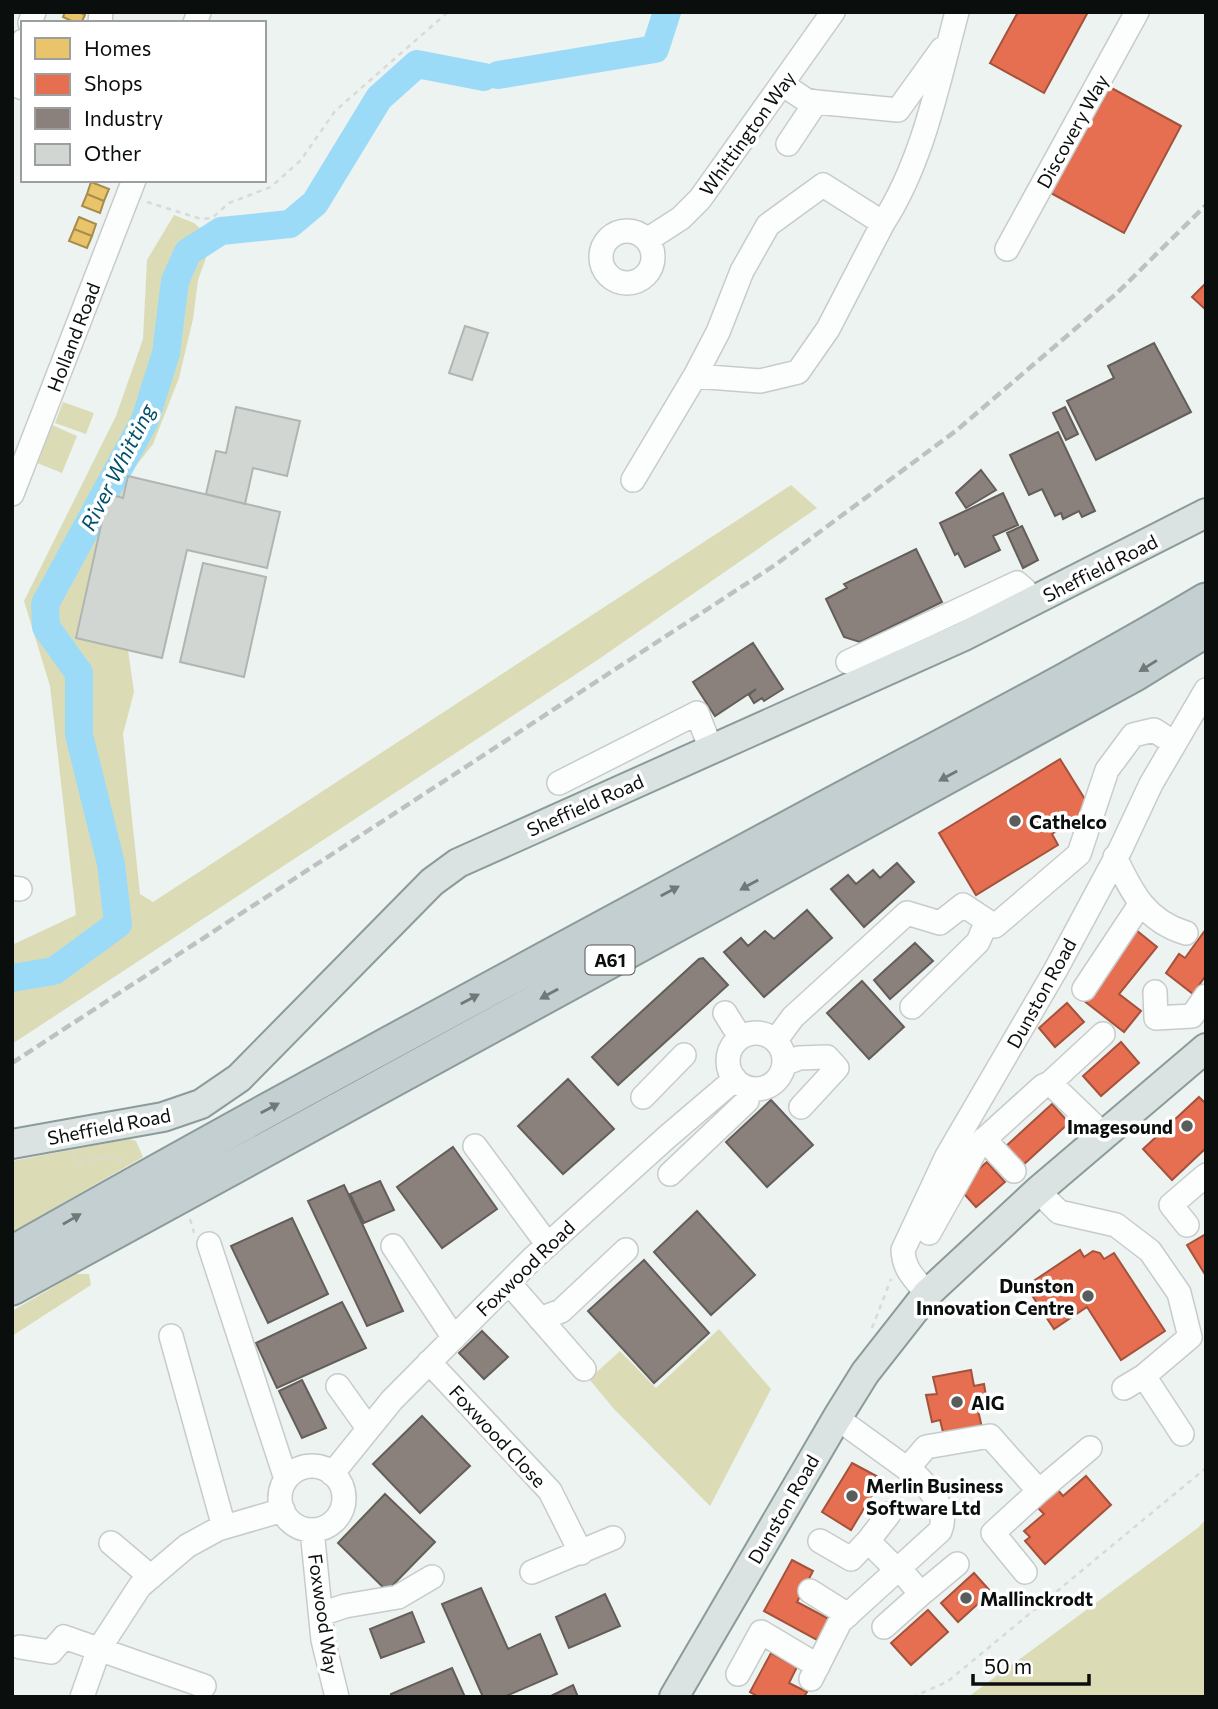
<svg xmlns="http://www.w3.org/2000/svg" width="1218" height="1709" font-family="Commissioner,sans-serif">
	<rect width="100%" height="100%" fill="#ecf3f0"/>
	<path fill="#dbdcb6" d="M174,215l20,8 8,7 4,28 -8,22 -5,39 -14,59 -26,66 -25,32 -5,22 -15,-3 -32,142 52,13 6,42 -11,42 17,160 13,8 638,-417 26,23 -221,153 -584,383v-99l64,-30 -26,-229 -26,-85 92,-185 27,-77 4,-79z
		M63,402l31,11 -8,21 -31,-11z
		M52,425l25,11 -15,37 -25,-10z
		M129,1139l7,2 7,16 -131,75v-71z
		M76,1274h13l2,11 -79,51v-25z
		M719,1329l52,60 -61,117 -96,-97 -25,-30 31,-28 36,37z
		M1206,1519v178h-238l231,-170z"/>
	<path fill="#e9c46a" stroke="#a68d4e" stroke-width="2" d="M65,12h14l6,3 -4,8h-5l-13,-6z
		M91,182l18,7 -5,12 -17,-7z
		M87,194l17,7 -4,12 -18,-7z
		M79,217l17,7 -4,12 -18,-7z
		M74,229l18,7 -5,12 -18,-7z"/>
	<path fill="#e76f51" stroke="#a5523c" stroke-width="2" d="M1018,12h70l-44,81 -54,-30z
		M1106,85l75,41 -57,107 -75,-41z
		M1206,283v27l-14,-13z
		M1060,759l31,50 -39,25 6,11 -82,50 -37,-62z
		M1206,929v46l-13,19 -27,-21 13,-19 6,4z
		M1136,930l21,17 -38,47 22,17 -17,21 -41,-32z
		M1067,1003l17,19 -29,25 -16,-19z
		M1121,1042l18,21 -38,33 -18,-20z
		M1199,1097l7,7v44l-34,32 -29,-31z
		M1052,1104l17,19 -47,43 -17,-19z
		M987,1162l18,20 -29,25 -18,-20z
		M1206,1234v42l-19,-31z
		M1080,1250l4,7 9,-6 7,2 4,6 10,-6 51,78 -44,29 -34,-53 -33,22 -28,-43z
		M971,1370l3,16 10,-2 4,24 -10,2 4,18 -38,8 -4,-16 -8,2 -6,-27 11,-1 -4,-17z
		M852,1463l30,16 -31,51 -29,-18z
		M1086,1476l25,29 -66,59 -20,-23 5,-4 -6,-6 20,-17 -7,-7 20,-18 6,7z
		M792,1560l21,11 -16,31 32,17 -12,21 -53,-29z
		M974,1573l17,19 -33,30 -17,-19z
		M928,1610l20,22 -37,33 -20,-22z
		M771,1653l26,14 -8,16 18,9 -3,5h-45l-9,-5z"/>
	<path fill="#8a817c" stroke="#645e5a" stroke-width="2" d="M1154,343l37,69 -95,48 -29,-59 47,-23 -6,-12z
		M1065,407l13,27 -12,6 -13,-27z
		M1058,432l37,79 -13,6 -3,-6 -16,8 -2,-6 -6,3 -13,-27 -13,6 -19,-40z
		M981,470l15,20 -30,18 -10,-15z
		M1003,493l15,32 -25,11 7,14 -35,17 -7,-14 -3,2 -15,-32z
		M1022,526l16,34 -15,8 -16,-35z
		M916,549l26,53 -82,40 -16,-5 -18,-38 21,-11 -3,-4z
		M753,643l30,46 -19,12 -2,-3 -8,5 -5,-8 7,-6 -41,27 -22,-34z
		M897,863l17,19 -50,45 -33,-38 17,-14 8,9 17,-14 7,8z
		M807,910l25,28 -68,59 -40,-45 17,-14 7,8 17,-15 9,8z
		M915,943l18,18 -43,38 -16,-19z
		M703,958l25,27 -110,100 -26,-28 107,-98z
		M862,981l42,46 -35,32 -42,-46z
		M568,1079l46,50 -51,45 -45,-48z
		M771,1100l42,45 -46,42 -41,-45z
		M453,1147l44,62 -55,39 -45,-61z
		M380,1181l14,29 -30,13 -14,-29z
		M344,1185l59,126 -36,15 -59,-125z
		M697,1211l58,64 -44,40 -57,-63z
		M292,1218l36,76 -60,29 -37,-77z
		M644,1260l65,73 -55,50 -66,-72z
		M342,1302l24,46 -89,40 -21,-45z
		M482,1331l26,26 -24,22 -25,-26z
		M302,1380l24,48 -24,10 -23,-47z
		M422,1416l48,50 -50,47 -47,-49z
		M385,1494l50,48 -48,49 -49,-48z
		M481,1588l27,61 32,-15 17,40 -53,23h-21l-41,-93z
		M605,1594l15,32 -51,22 -13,-31z
		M412,1612l12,30 -43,16 -11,-29z
		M452,1668l13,29h-73l-1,-3z
		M573,1685l5,12h-29z"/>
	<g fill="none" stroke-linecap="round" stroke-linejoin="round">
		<path stroke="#9bdbf8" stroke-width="28" d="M498,75l157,-26 12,-37
			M12,978l42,-7 64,-47 -7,-60 -32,-129v-62l-33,-46 -1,-23 100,-184 21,-67 9,-72 13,-29 33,-21 69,-7 25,-21 64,-105 38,-34 67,13"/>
	</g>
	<path fill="#d2d6d3" stroke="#b1b5b2" stroke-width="2" d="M465,326l23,7 -16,47 -23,-7z
		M236,407l64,14 -13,55 -34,-8 -8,36 -39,-10 10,-43 10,2z
		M128,476l152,36 -13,56 -80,-18 -25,108 -86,-20 32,-144 15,4z
		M203,563l63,14 -22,100 -64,-15z"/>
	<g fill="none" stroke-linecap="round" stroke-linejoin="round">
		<g stroke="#c7ccca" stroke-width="26">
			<path id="minor" d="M30,23l4,-11
				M100,23l1,-11
				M195,23l4,-11
				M12,68l11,-27
				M12,84l11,4
				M782,84l24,16 10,2 82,8 44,-61
				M788,144l28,-42
				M601 257a26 26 0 1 1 52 0a26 26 0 1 1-52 0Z
				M647,240l34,-22 19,-19 133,-187
				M1007,249l130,-237
				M695,376l65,5 38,-9 30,-43 55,-106
				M633,480l62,-104 23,-44 24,-61 26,-46 55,-40 60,38c40,-62 55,-140 74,-211
				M12,494l122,-314
				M848,662l169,-79 8,7 7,12
				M559,783l138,-70 14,36
				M1115,857c17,36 31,64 71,76
				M12,888l8,1
				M1084,989l57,-86
				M1155,992l1,26 36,-2 14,-20
				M912,1007l66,-65 9,-21
				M725,1013l15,24
				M728 1061a28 28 0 1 1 56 0a28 28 0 1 1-56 0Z
				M1103,1034l-53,49 55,53
				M776,1040l17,-23 114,-104 33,10 23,-18 32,21 84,-72 28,-84 26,-35 21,-5 20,13
				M784,1064l15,-6 28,-1 10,11 -36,39
				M643,1097l41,-42
				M984,1139l30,32
				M475,1146l73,99
				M670,1174l77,-73
				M1038,1191l21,21 57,13 34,26 29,42 11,44 -46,39 -20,12
				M1187,1225l-16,-20 35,-30
				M929,1233l50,-89 64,-58 7,-3
				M209,1244l77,235
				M393,1246l61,92
				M509,1283l75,86
				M927,1294c-12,-16 -23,-23 -24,-44l44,-94 108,-185 65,-121 31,-66 55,-94
				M540,1319l21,-8 65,-61
				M171,1336l53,191
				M429,1362l121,129 31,62
				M1144,1376l38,58
				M338,1386l30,42
				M280 1498a32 32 0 1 1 64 0a32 32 0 1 1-64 0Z
				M907,1469l19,-22 64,-11 49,55 -46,42 32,39
				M332,1474l60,-74 140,-141 135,-122 68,-58
				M1039,1491l51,-43
				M889,1514l-21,27 29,29
				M312,1530l11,110 14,57
				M820,1541l31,18 17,-18
				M111,1543l40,34
				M532,1572l81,-34
				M810,1591l38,24
				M921,1594l36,-30
				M321,1614l24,-8 53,-9 34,-20
				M884,1627l37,-33 -22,-26
				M20,1647l31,5 13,-15 140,49
				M738,1674l23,-42 57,34
				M811,1679l29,-57 100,-91c9,-22 -9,-40 -23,-55l-80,-58
				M82,1697l17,-48 41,-63 47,-40 31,-17 65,-19"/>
		</g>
		<g stroke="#8b9b9a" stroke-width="32">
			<path id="major" d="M12,1144l151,-27 38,-13 38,-26 193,-196 26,-19 504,-226 244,-124
				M674,1697l163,-279 28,-45 62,-79 111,-103 168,-143"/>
		</g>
		<g stroke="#8b9b9a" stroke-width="37">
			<path id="highway" d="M12,1253c264,-150 531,-293 798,-437 132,-71 267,-139 396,-216
				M12,1288l1123,-614 71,-44"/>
		</g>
		<path stroke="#d8dad9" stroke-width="2.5" stroke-dasharray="5 5" stroke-linecap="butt" d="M147,202l54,17 11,-1 17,-15 42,-16 30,-27 34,-49 113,-99
			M72,1155l7,8 26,-6 21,4
			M190,1219l4,14
			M872,1328l19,-49
			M912,1697l35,-15 259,-214"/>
		<use href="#minor" stroke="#fcfdfd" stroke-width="23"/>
		<use href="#major" stroke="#dae2e2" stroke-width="28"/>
		<use href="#highway" stroke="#c3cfd0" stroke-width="33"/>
		<path stroke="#bfc1c0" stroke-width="4.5" stroke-dasharray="10 5" stroke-linecap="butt" d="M12,1063l763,-498 182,-135 159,-136 90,-89"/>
	</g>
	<defs><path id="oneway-solid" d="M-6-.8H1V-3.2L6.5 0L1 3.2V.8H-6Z" transform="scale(1.75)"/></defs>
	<g fill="#707878">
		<use href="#oneway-solid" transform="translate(1148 666) rotate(148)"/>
		<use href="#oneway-solid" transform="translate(948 776) rotate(151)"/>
		<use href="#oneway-solid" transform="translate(749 885) rotate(151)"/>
		<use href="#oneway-solid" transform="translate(670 891) rotate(-28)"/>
		<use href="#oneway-solid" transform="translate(549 994) rotate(151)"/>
		<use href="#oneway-solid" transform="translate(470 999) rotate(-28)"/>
		<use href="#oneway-solid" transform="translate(270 1108) rotate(-28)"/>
		<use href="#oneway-solid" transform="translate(72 1219) rotate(-30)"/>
	</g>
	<g fill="#595e5c" stroke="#fff" stroke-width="2.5">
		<circle cx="1015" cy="821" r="7"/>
		<circle cx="1187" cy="1126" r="7"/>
		<circle cx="1088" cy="1296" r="7"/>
		<circle cx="957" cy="1402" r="7"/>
		<circle cx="852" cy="1496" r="7"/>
		<circle cx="966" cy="1598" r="7"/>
	</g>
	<g text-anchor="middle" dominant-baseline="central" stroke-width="7" stroke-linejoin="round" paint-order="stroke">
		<rect fill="#fff" stroke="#545655" stroke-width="2" x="585.5" y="945.5" width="49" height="29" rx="5"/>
		<g font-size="18" font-weight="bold" fill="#0a0e0c">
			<text x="610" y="960">A61</text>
		</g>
		<g font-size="19" fill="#0a0e0c" stroke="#fff">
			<text transform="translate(1072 131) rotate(-61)">Discovery Way</text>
			<text transform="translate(747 133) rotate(-54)">Whittington Way</text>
			<text transform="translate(73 337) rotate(-69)">Holland Road</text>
			<text transform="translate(1100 568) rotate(-27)">Sheffield Road</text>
			<text transform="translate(585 805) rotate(-24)">Sheffield Road</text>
			<text transform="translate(1041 993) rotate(-61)">Dunston Road</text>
			<text transform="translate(109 1126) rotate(-11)">Sheffield Road</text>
			<text transform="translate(525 1268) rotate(-44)">Foxwood Road</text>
			<text transform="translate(498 1436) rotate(47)">Foxwood Close</text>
			<text transform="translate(783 1509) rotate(-60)">Dunston Road</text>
			<text transform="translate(324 1614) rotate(82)">Foxwood Way</text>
		</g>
		<g font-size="19" font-weight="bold" fill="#0a0e0c" stroke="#fff" text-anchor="start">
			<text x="1029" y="821">Cathelco</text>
			<text x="1173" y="1126" text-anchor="end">Imagesound</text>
			<text x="1074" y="1285" text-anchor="end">Dunston<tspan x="1074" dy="22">Innovation Centre</tspan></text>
			<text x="971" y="1402">AIG</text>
			<text x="866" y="1485">Merlin Business<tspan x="866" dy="22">Software Ltd</tspan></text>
			<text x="980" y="1598">Mallinckrodt</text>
		</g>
		<g font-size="21" font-style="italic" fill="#01516c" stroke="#fff">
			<text transform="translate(117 467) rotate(-63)">River Whitting</text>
		</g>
	</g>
	<rect width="1218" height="1709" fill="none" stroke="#0a0e0c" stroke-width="28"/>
	<rect x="21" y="21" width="245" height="161" fill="#ffffff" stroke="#9d9f9e" stroke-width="2"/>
	<rect x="35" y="38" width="35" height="21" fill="#e9c46a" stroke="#9d9f9e" stroke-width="2"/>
	<text x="84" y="56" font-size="21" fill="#0a0e0c">Homes</text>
	<rect x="35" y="74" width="35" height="21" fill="#e76f51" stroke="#9d9f9e" stroke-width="2"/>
	<text x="84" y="91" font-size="21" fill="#0a0e0c">Shops</text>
	<rect x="35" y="108" width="35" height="21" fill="#8a817c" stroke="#9d9f9e" stroke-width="2"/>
	<text x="84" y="126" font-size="21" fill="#0a0e0c">Industry</text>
	<rect x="35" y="144" width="35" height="21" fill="#d2d6d3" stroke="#9d9f9e" stroke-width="2"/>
	<text x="84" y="161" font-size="21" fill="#0a0e0c">Other</text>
	<path d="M973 1674v10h116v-10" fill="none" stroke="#0a0e0c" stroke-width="3.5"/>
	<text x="984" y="1674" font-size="21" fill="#0a0e0c" stroke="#ffffff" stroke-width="5" paint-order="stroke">50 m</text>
</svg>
